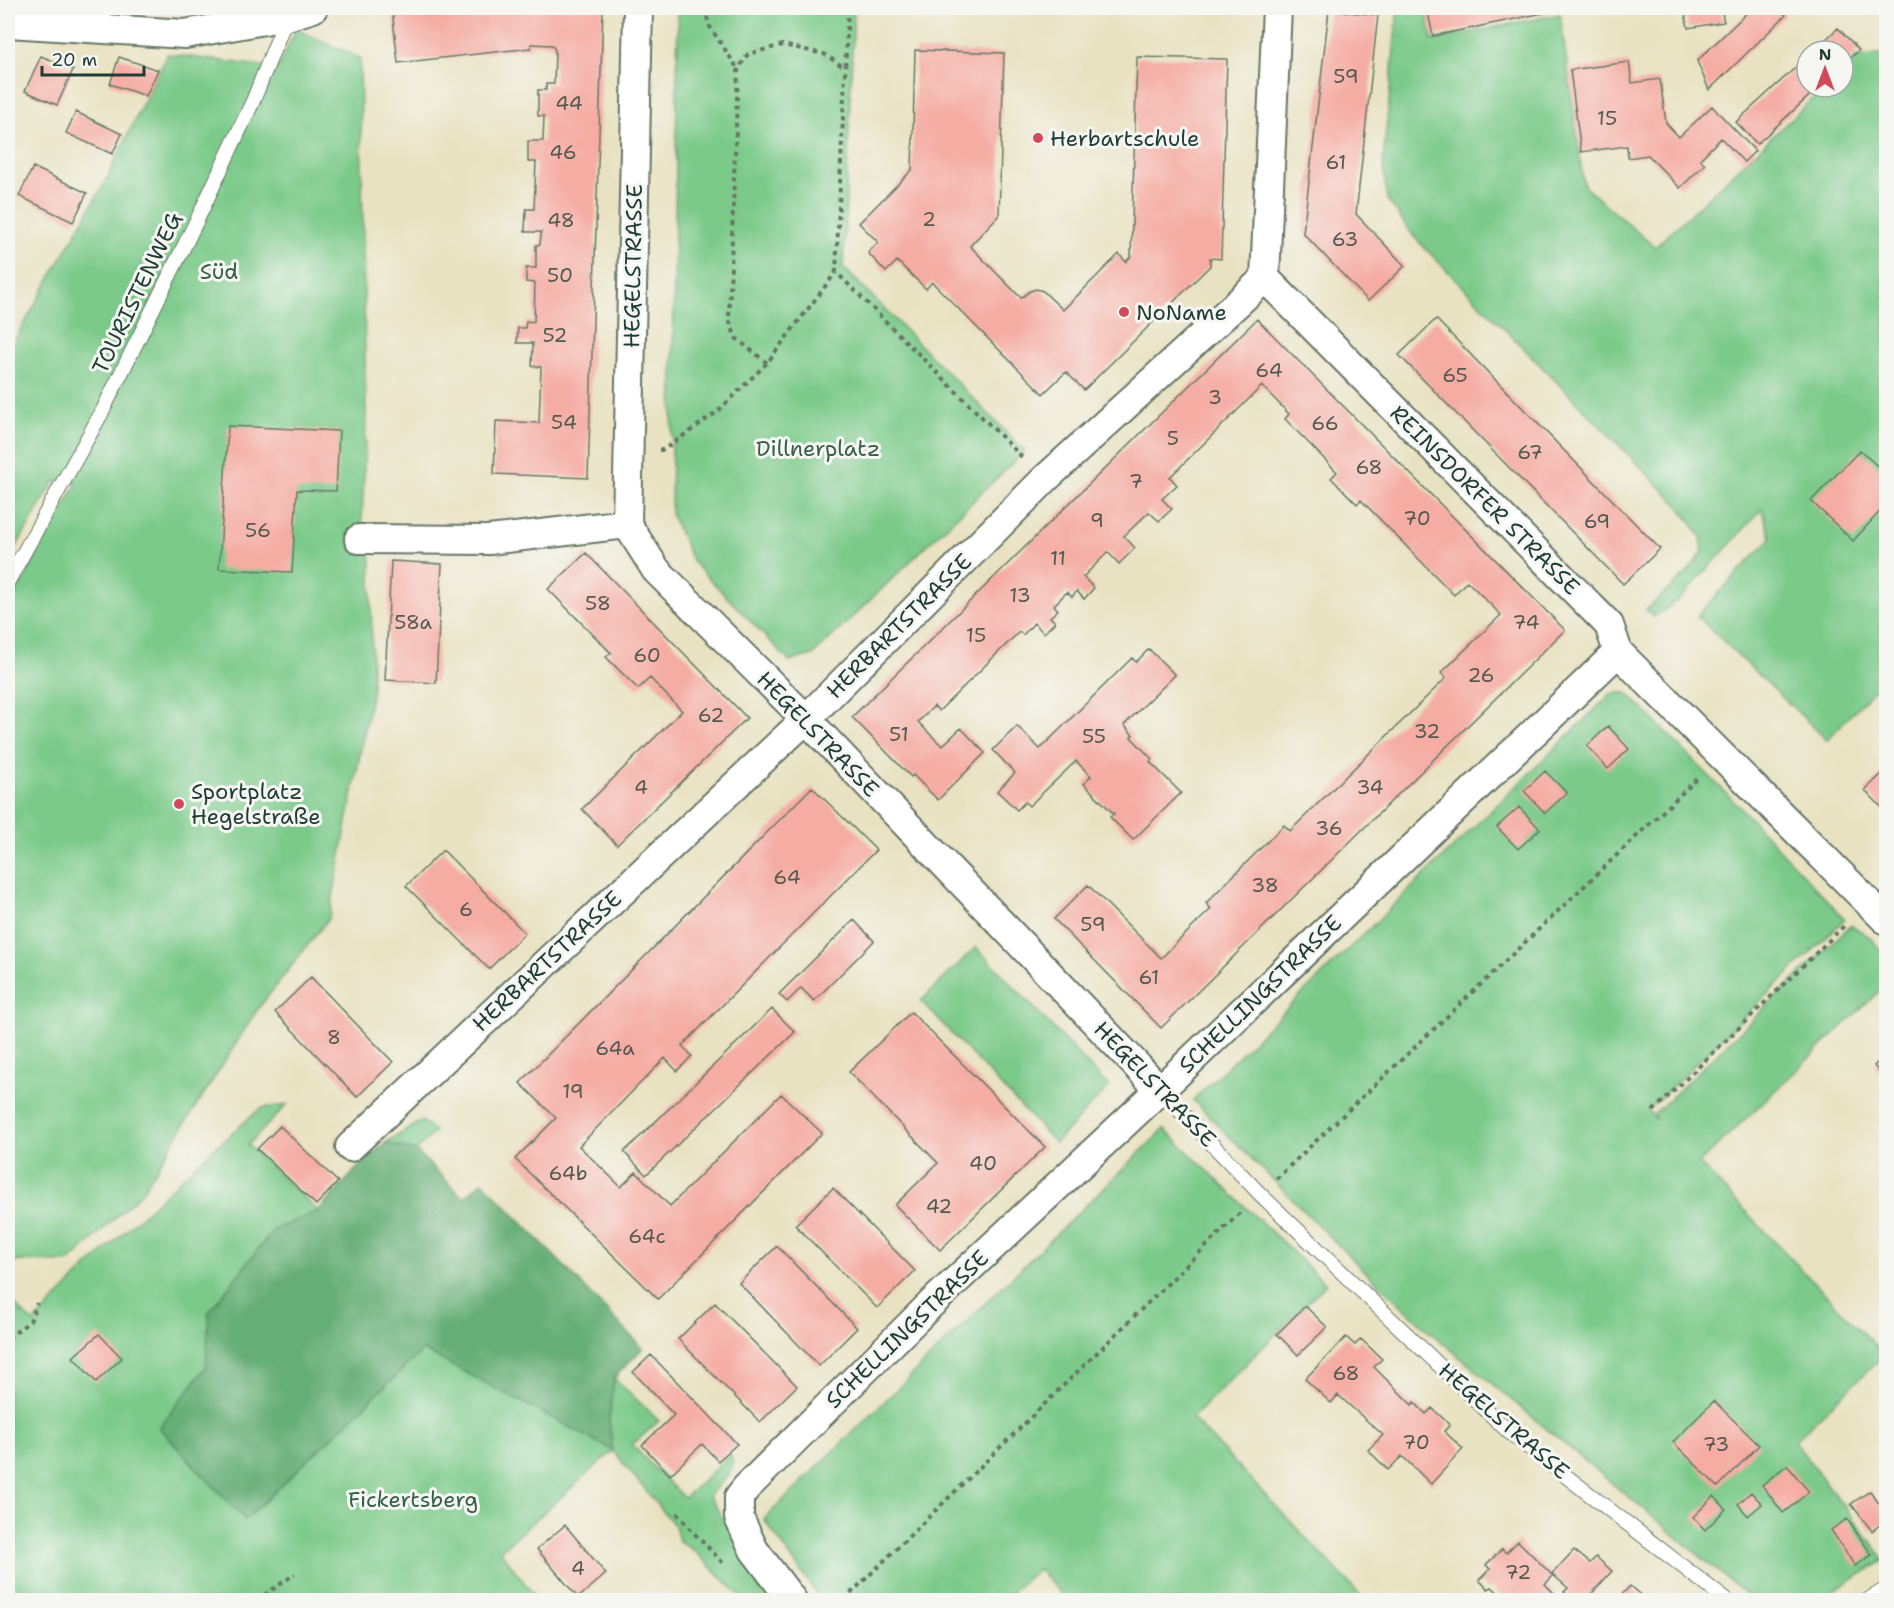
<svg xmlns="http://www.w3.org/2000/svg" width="1894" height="1608" font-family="'Shantell Sans',sans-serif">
	<rect width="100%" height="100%" fill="#f6f6f2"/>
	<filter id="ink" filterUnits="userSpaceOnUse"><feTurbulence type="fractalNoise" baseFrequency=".0167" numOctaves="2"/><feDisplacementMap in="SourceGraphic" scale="12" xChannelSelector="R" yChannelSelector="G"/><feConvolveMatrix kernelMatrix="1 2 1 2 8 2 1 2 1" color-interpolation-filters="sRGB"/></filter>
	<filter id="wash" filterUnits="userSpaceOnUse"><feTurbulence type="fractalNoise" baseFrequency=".008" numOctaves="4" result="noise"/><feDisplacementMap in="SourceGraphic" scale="24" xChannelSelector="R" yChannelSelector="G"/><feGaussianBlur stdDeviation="1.35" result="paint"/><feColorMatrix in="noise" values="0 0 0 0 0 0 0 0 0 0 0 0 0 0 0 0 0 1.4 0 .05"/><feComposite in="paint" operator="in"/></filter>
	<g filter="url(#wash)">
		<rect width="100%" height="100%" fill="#e9e2c2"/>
		<path fill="#7cca8a" stroke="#4e845f" stroke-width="1.5" d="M678,8h176l-11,259 182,184 -212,204 -24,6 -96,-99 -22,-48z
			M1398,8h28l6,32 128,-26 24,172 71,61 170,-160h18v-17l12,-12 31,-4v623l-59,63 -130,-124 74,-78 -9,-29 -80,88 -28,20 -8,-7 41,-37 16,-21 -2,-15 -21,-30 -265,-269 -28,-39 -4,-37z
			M296,29l64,29 6,360 -4,102 9,39 1,132 -43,227 -72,92 -115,182 -73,70 -61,-1v-653l69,-125 -23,-1 -46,79v-209l96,-168 63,-130 111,14z
			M1612,693h15l106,107 112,119 -197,191 7,9v-6l196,-188 19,12 16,20v28l-187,178 185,192 -90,86 91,119 -66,40h-60l-11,-4 -316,-262 -79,-74 -160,-160z
			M976,947l133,140 -54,56 -134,-142z
			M287,1105l-39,40 70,66 -45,19 -64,82 -3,55 -47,61 86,92 178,-170 189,100 -3,-29 5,-43 45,43 -27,24 52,53 46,-43 3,7 -4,12 -20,22 66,104h-30l-52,-50 -14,-9 -4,-15 -62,-75 -113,100 38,49h-530v-302l25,25 54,-56 115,-108 59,-51z
			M422,1121l13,10 -19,20 -31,-8z
			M1164,1129l162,155 -134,134 173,182h-298l-29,-31 -35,31h-182l-57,-81z"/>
		<path fill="#65ae76" stroke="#427655" stroke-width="1.5" d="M385,1143l31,8 48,47 18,-17 161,167 -29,30 -5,43 4,29 -190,-100 -178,170 -86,-92 47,-61 3,-55 64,-82 45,-19 44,-48z"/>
		<g id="blocks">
			<path fill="#f5aca3" d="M406,8h197l-15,470 -94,-4 2,-53 43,2 2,-56 -9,-1 1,-23h-16l1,-15h7l1,-7 8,1 1,-39 -9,-1v-14h10v-23h4l1,-13h-16l1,-23h8l2,-47h-8v-21h15l1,-25h-6v-26h8v-6h8l1,-34 -3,-5 -21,-1v4l-133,15 -6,-54z
				M1427,8h130l1,2 -125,26z
				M1684,8h37l3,14 -36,6z
				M1752,8h26l8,7 -77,75 -12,-29z
				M1329,10l49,5 -22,199 49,52 -37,35 -65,-68z
				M1838,28l21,22 -16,15v-14h-30z
				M915,50l89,3 -5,162 -29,31 51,52 9,-7 6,-2 7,2 20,19 56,-56 7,8 5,-6 6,-199 90,2 -6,200 -11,-1v8l-126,124 -18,-18 -23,22 -111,-112 -6,7 -29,-28 -11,11 -18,-19 10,-11 -19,-19 53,-53z
				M41,56l32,14 -16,35 -32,-14z
				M119,57l39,13 -12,26 -36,-12z
				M1807,57v30h12l-62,57 -21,-22z
				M1629,62l3,21 28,-4 6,44 13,14 33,-31 43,45 -11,11 -23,-24 -21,21 5,5 -25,24 -32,-33 -20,3 -1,-12 -46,6 -11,-82z
				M76,112l46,22 -10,20 -46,-21z
				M33,167l54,26 -14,29 -54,-26z
				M1257,319l308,311 -404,398 -107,-109 34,-34 73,73 50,-49 -5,-6 78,-78 6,6 156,-153 -5,-5 60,-58 -34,-34 -13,14 -93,-95 -4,4 -26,-26 6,-6 -52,-53 4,-5 -27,-28 -92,91 7,8 -15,14 10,10 -13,12 -10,-9 -25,24 11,12 -16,16 -11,-12 -25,25 11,11 -10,11 -7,-8 -5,6 -5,-5 -13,13 4,5 -8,7 5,5 -11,11 -10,-10 -11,12 -4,-3 -80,79 -5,-5 -16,16 24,24 19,-18 24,25 -47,47 -25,-25 -2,2 -59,-60z
				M1436,319l224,230 -37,35 -224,-229z
				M228,426l111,5 -3,60 -39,-1 -5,82 -73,-3z
				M1860,450l26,24v31l-33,36 -42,-40z
				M586,553l161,165 -130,127 -35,-36 100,-98 -32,-33 -12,11 -32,-32 5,-4 -63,-64z
				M391,561l51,3 -6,119 -51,-3z
				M1149,649l26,26 -51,50 9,10 -2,2 21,22 -2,3 31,31 -48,47 -23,-23 4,-3 -30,-30 7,-8 -15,-15 -47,45 -4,-4 -8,8 -20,-19 18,-18 -22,-23 24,-24 23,23 92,-91 4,4z
				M1608,726l21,23 -21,20 -21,-23z
				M1886,770v42l-21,-22z
				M1545,771l22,22 -22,20 -21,-22z
				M812,787l64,63 -194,196 10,10 -15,15 -12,-13 -86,88 42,41 15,-15 34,34 111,-112 41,39 -164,166 -143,-140 41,-41 -36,-35z
				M1519,807l21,22 -22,20 -21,-22z
				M443,850l82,83 -36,36 -83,-83z
				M854,920l20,21 -60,60 -13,-13 -14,14 -8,-8z
				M311,977l82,85 -36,35 -82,-85z
				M772,1009l23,23 -149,143 -22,-23z
				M911,1012l134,135 -105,103 -45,-45 43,-42 -89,-91z
				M1886,1054v25l-12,-13z
				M280,1126l58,56 -22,23 -59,-56z
				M833,1188l82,83 -38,37 -82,-83z
				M777,1246l80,82 -38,38 -80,-83z
				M715,1303l82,83 -37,36 -82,-83z
				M1305,1306l22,21 -29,28 -21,-21z
				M99,1334l23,24 -26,24 -23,-25z
				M1346,1337l9,8 6,-6 21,20 -8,8 38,38 2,-3 12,12 6,-6 18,17 -6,6 19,18 -32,35 -29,-28 -14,14 -20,-20 15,-15 -45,-40 -7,8 -26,-24z
				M651,1355l86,89 -19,17 -16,-17 -32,31 -28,-30 32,-30 -41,-43z
				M1714,1401l45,44 -41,42 -45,-45z
				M1787,1465l22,27 -26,21 -21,-28z
				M1870,1491l16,22v7l-14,11 -21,-27z
				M1751,1492l11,12 -14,12 -10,-12z
				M1714,1496l12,13 -21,21 -12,-13z
				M1847,1519l25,36 -17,11 -24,-36z
				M565,1525l41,49 -28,24 -41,-49z
				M1518,1541l35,35 -8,8 9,9 -7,7h-41l-14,-13 -4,2 -9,-9 11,-11 -4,-4 16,-16 4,4z
				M1574,1550l16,13 6,-6 16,14 -26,29h-13l-9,-8 4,-4 -16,-14z
				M1630,1586l16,14h-29z"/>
		</g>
	</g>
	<g filter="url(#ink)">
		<use href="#blocks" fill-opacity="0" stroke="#676" stroke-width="1.5"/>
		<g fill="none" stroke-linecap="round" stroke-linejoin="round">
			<g stroke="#676" stroke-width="16">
				<path id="service" d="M8,581l94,-169 96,-194 55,-117 34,-85
					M1160,1090l100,104 249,238 217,168
					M1868,1600l18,-11"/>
			</g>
			<g stroke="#676" stroke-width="32">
				<path id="minor" d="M638,8l-11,516 29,46 150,149 354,371
					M1277,8l-12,270 344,347 9,27 268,268
					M8,23l177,11 102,-18 26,-8
					M359,539l130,1 138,-16
					M350,1147l456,-428 239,-240 220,-201
					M792,1600l-38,-50 -15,-32v-21l7,-9 186,-185 228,-213 458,-438"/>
			</g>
			<path stroke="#676" stroke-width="4" stroke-dasharray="4.5 4.5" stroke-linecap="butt" d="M704,8l6,19 28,42
				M848,8l-12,264 187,186
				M767,363l-31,-25 -7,-18 9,-251 10,-15 35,-9 41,9 21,14
				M659,450h4l54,-38 50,-49 69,-91
				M1653,1111l193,-187
				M1276,1179l423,-402
				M8,1338l22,-17 7,-18
				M677,1513l16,19 32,33
				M257,1600l38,-26
				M844,1600l398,-389"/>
			<use href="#service" stroke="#fff" stroke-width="14"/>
			<use href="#minor" stroke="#fff" stroke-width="28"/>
		</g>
	</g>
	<g fill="#d1495b" stroke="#f6f6f2" stroke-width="2">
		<circle cx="1038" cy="138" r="6"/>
		<circle cx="1124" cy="312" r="6"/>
		<circle cx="179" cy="804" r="6"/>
	</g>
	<g text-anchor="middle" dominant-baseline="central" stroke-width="6" stroke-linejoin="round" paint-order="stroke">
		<g font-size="20" fill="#545950">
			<text x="1346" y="76">59</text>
			<text x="569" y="103">44</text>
			<text x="1607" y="118">15</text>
			<text x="563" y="152">46</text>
			<text x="1336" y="162">61</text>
			<text x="929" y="219">2</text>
			<text x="561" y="220">48</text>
			<text x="1345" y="239">63</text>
			<text x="560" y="275">50</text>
			<text x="555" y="335">52</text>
			<text x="1269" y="370">64</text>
			<text x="1455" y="375">65</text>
			<text x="1215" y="397">3</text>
			<text x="564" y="422">54</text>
			<text x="1325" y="423">66</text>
			<text x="1173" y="438">5</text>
			<text x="1530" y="452">67</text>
			<text x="1369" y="467">68</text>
			<text x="1136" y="481">7</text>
			<text x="1417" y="518">70</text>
			<text x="1097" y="520">9</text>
			<text x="1597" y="521">69</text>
			<text x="258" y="530">56</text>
			<text x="1058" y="558">11</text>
			<text x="1020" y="595">13</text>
			<text x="598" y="603">58</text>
			<text x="413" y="622">58a</text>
			<text x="1526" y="622">74</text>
			<text x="976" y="635">15</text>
			<text x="647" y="655">60</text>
			<text x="1481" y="675">26</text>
			<text x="711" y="715">62</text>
			<text x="1427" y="731">32</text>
			<text x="899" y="734">51</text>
			<text x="1094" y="736">55</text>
			<text x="641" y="787">4</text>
			<text x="1370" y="787">34</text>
			<text x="1329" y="828">36</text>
			<text x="787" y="877">64</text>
			<text x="1265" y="885">38</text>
			<text x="466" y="909">6</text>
			<text x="1093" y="924">59</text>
			<text x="1149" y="977">61</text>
			<text x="334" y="1037">8</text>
			<text x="615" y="1048">64a</text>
			<text x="573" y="1091">19</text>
			<text x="983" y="1163">40</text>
			<text x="568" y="1173">64b</text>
			<text x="939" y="1206">42</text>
			<text x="647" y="1236">64c</text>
			<text x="1346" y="1373">68</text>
			<text x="1416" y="1442">70</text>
			<text x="1716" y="1444">73</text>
			<text x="578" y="1568">4</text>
			<text x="1518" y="1572">72</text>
		</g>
		<g font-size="22" fill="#1f3d34" stroke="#f6f6f2" text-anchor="start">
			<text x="1050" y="138">Herbartschule</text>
			<text x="1136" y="312">NoName</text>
			<text x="191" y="791">Sportplatz<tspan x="191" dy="25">Hegelstraße</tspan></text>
		</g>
		<g font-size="22" fill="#1f3d34" stroke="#f6f6f2">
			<text transform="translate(633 266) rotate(-89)">HEGELSTRASSE</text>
			<text transform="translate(137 293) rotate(-64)">TOURISTENWEG</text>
			<text transform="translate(1485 500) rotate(45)">REINSDORFER STRASSE</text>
			<text transform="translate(899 626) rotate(-45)">HERBARTSTRASSE</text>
			<text transform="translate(818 734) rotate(46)">HEGELSTRASSE</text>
			<text transform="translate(547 961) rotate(-43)">HERBARTSTRASSE</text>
			<text transform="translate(1260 994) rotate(-44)">SCHELLINGSTRASSE</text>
			<text transform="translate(1155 1084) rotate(46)">HEGELSTRASSE</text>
			<text transform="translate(907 1329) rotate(-44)">SCHELLINGSTRASSE</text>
			<text transform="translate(1504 1421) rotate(41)">HEGELSTRASSE</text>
		</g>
		<g font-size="22" fill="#36604a" stroke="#f6f6f2">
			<text x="219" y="271">Süd</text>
			<text x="818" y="448">Dillnerplatz</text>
			<text x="413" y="1499">Fickertsberg</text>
		</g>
	</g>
	<rect width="1894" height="1608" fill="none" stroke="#f6f6f2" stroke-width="30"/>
	<g transform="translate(1825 69)"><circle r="28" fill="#f6f6f2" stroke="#a0aca6" stroke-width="1.5"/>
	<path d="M0-4.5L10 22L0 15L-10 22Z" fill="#d1495b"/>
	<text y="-9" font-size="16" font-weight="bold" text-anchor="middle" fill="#1f3d34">N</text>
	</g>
	<path d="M42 66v9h102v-9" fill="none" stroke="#1f3d34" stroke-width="3"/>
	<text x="51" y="66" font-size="18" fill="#1f3d34" stroke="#f6f6f2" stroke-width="4.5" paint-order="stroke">20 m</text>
</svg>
